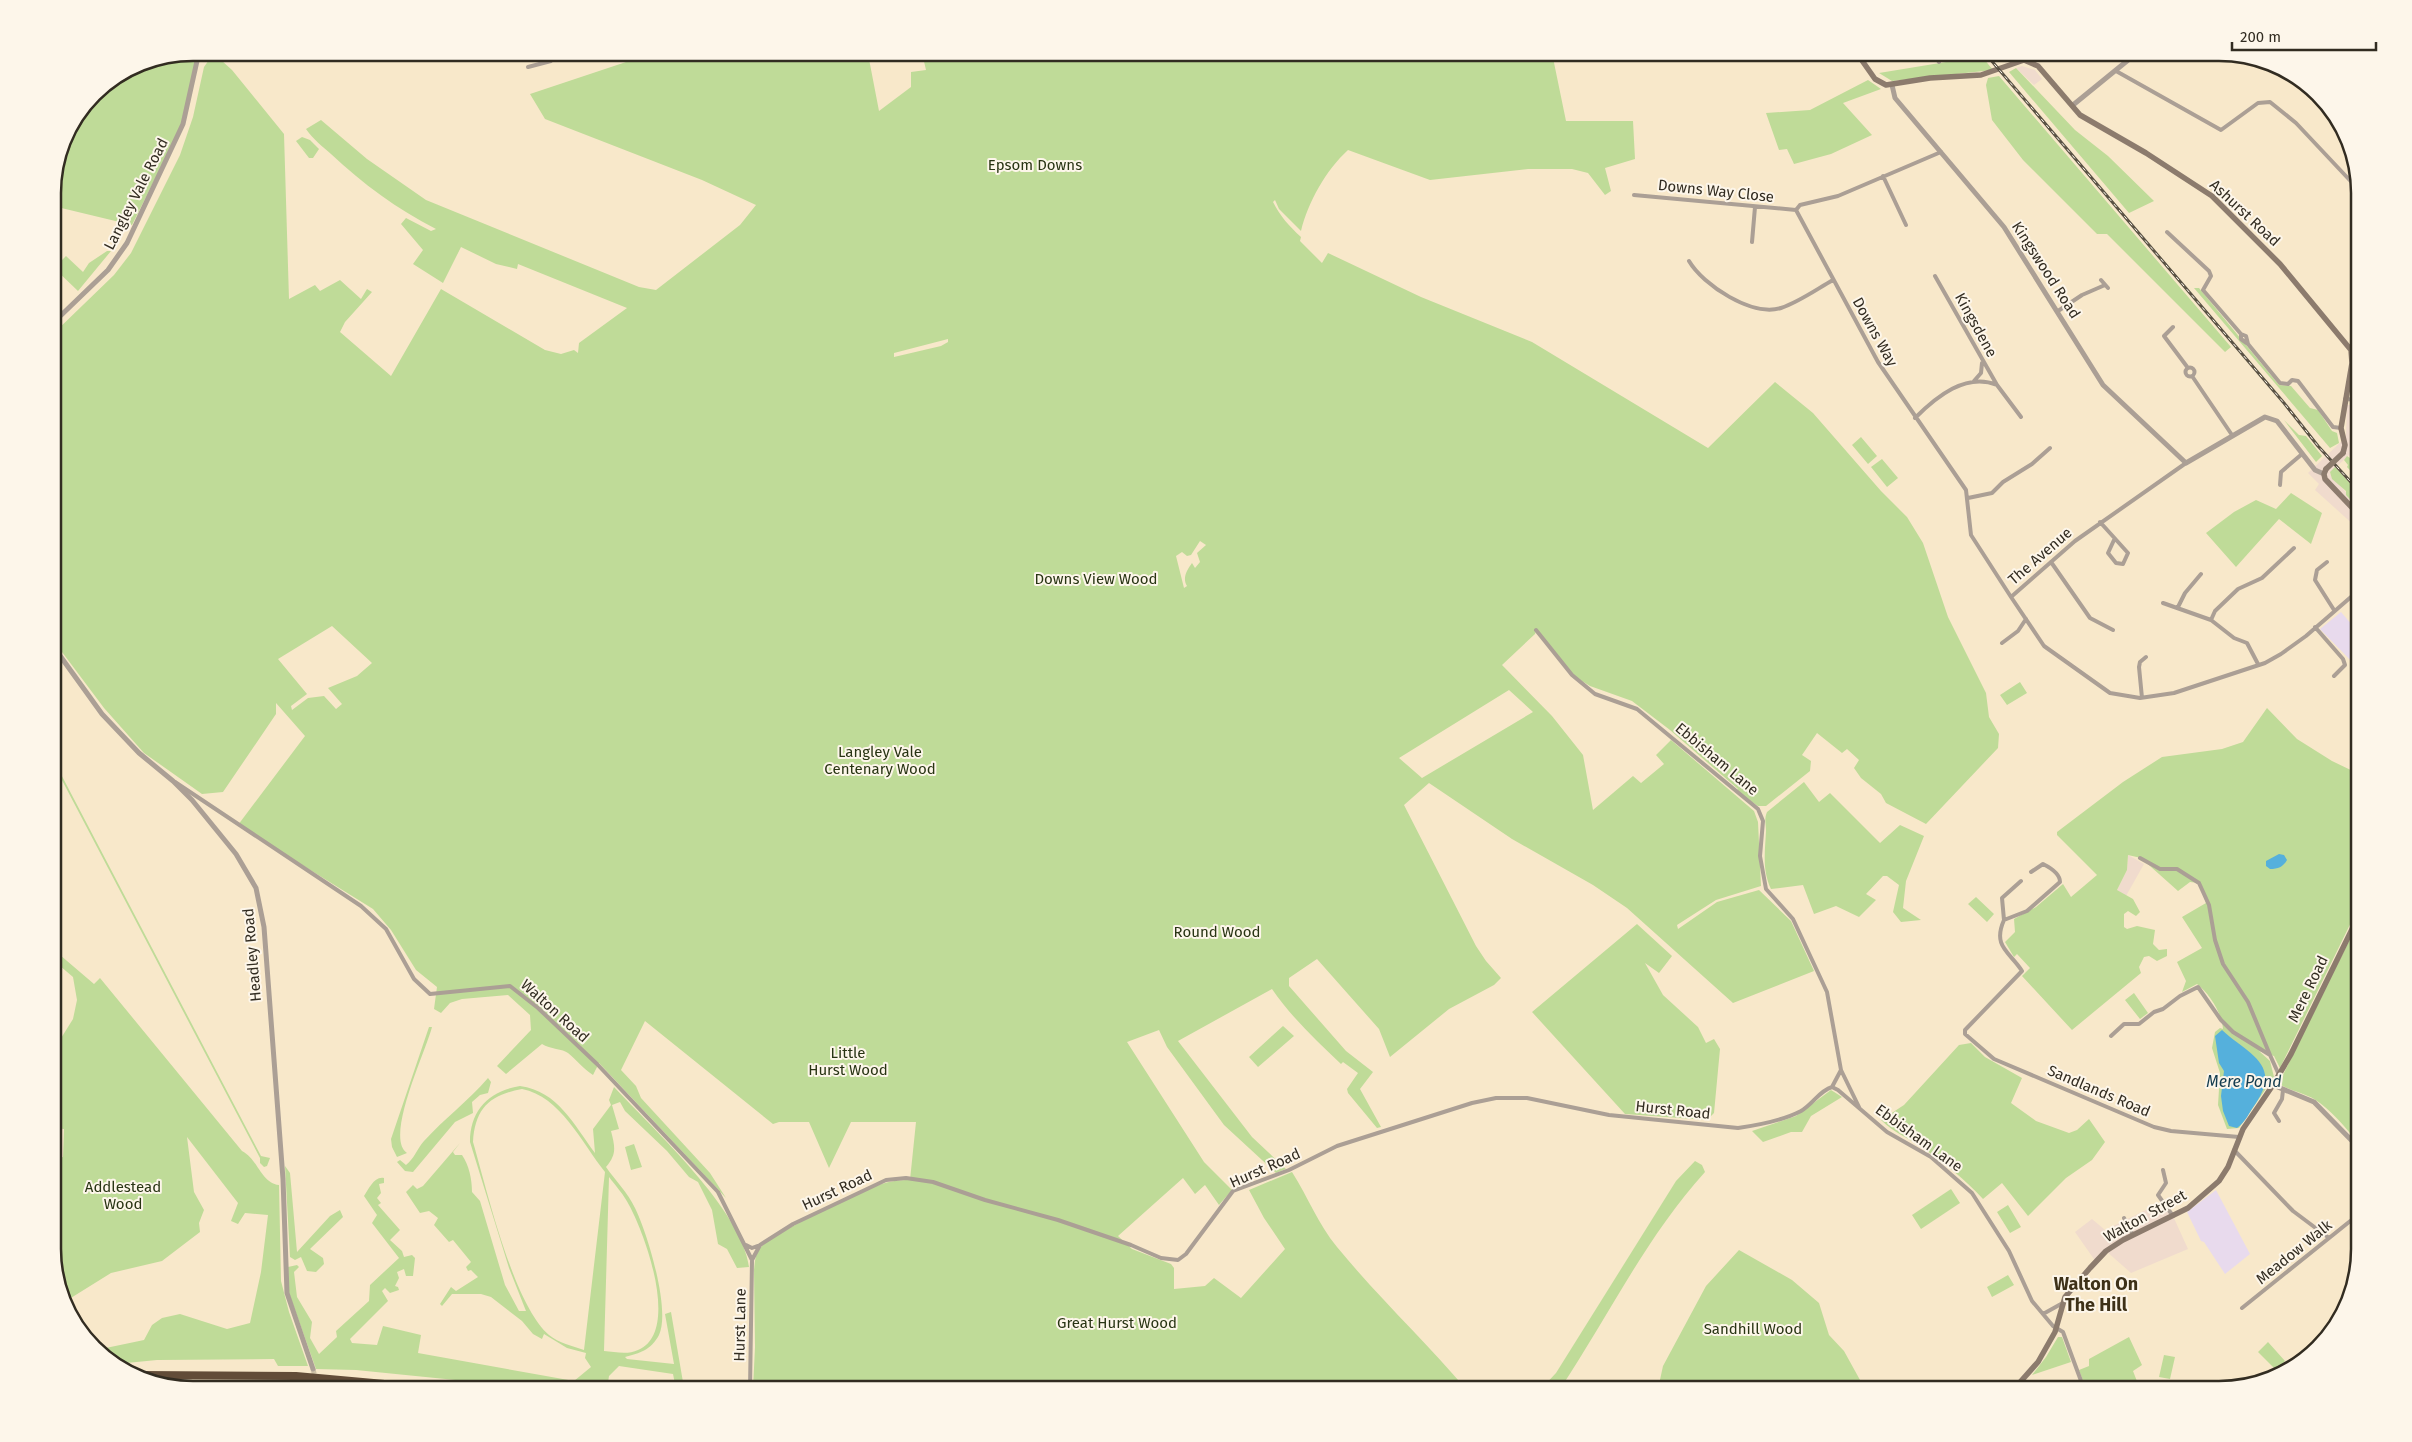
<svg xmlns="http://www.w3.org/2000/svg" width="2412" height="1442" font-family="'Fira Sans',sans-serif">
	<rect width="100%" height="100%" fill="#f8e8ca"/>
	<path fill="#f0dbcd" d="M2022,66l13,4 7,9 -8,6 -18,-17z
		M2357,402h2v38h-5l-2,17 -3,-2 -19,18 29,35v16l-3,3 -41,-37 4,-6 -11,-11 38,-36 1,-32h9z
		M2128,855l16,9 -18,32 -9,-6 10,-20z
		M2158,1204l15,12 15,33 -57,24 -25,-22 -10,11 -21,-30 17,-13 13,11z"/>
	<path fill="#e8daed" d="M2341,612l18,21v36l-39,-40z
		M2216,1190l34,64 -25,20 -21,-32 -3,-1 -14,-29z"/>
	<path fill="#bfdb98" fill-rule="evenodd" d="M656,52l247,1 -1,5 -33,1 10,52 32,-24v-15l15,-2 -4,-17h630l14,68h67l2,38 -30,9 6,23 -6,4 -17,-22 -16,-4h-44l-98,11 -82,-30c-22,20 -40,52 -47,81l-22,-22 -4,-9 -2,2c7,14 16,24 28,35l-1,4 22,22 6,-10 93,44 111,45 176,106 67,-66 38,31 68,78 26,26 16,26 25,74 38,76 3,24 10,17 -1,14 -72,76 -40,-21 -5,-9 -20,-16 -7,-10 5,-8 -12,-11 -5,4 -25,-20 -15,22 9,6 -1,10 -44,35h-8l-22,-15 2,-2 -68,-59 -38,-29 -42,-15 -18,-11 -36,-44 -1,3 -33,31 50,51 31,39 10,55 40,-34 8,7 23,-19 -8,-9 15,-15 83,71 4,11 3,64 -45,14 -39,25 1,4 39,-27 42,-12 32,31 23,50 -81,32 -106,-95 -34,-23 -81,-46 -83,-56 -25,22 72,141 10,15 15,17 -7,7 -45,24 -59,48 -11,-28 -62,-70 -28,19v8l57,65 27,21 -13,17 21,38 -4,1 -29,-35 -1,-4 11,-16 -15,-11 -2,2c-24,-23 -50,-47 -69,-75l-94,52 74,96 34,32 -10,4 -52,-48 -57,-78 -8,-17 -32,12 77,120 28,28 -13,15 -14,-20 -10,9 -12,-16 -65,58 14,13 39,15 3,4v21l31,-3 9,-8 27,20 44,-49 -21,-31 -15,-28 43,-18c16,25 26,52 45,75 41,50 88,94 129,142h-713l2,-42 -1,-77c1,-8 1,-16 6,-22 12,-14 100,-57 119,-63 10,-4 21,-5 31,-5l6,-58h-65l-22,46 -20,-46h-30l-6,2 -128,-103 -24,49 15,16 5,12 69,75 16,25 -127,-135 -6,12c-11,-7 -16,-15 -25,-22 -5,-4 -18,-4 -26,-9l-36,30 -9,-8 34,-36 -1,-15 -22,-20 -46,4 -12,4 -9,10 -7,-4 3,-22 -21,-17 -25,-40 -18,-21 -135,-84 67,-89 -29,-33v11l-53,78 -21,2 -58,-41 -40,-45 -51,-68v-306l61,-59 17,-22 49,-98 13,-38 11,-50 7,-10 10,3 11,10 52,64 5,165 26,-14 5,6 20,-11 21,19 6,-10 5,3 -27,30 -5,10 51,44 50,-87 104,61 16,4 13,-4 4,3 1,-10 48,-35 -109,-44 -1,5 -21,-5 -35,-17 -18,36 -30,-19 10,-14 -22,-26 5,-6 25,13 5,-2c-39,-20 -73,-45 -105,-75 -8,-7 -18,-15 -25,-25l15,-9 46,39 59,41 213,87 17,3 84,-65 16,-20 -54,-25 -157,-61 -15,-25zM948,339v3l-7,4 -47,11v-4zM1200,541l6,4 -9,8 3,9 -5,6 -3,-5c-5,7 -10,15 -5,23l-3,2 -8,-32 6,-4 5,4 4,-1zM332,626l40,37 -15,13 -29,12 14,16 -6,5 -12,-13 -16,2 -16,12 -1,-4 16,-12 -29,-35zM1509,690l24,22 -111,66 -23,-20z
		M1974,52l5,1 14,17 -101,11 -13,-8 67,-11h34z
		M197,53l-17,76 -48,96 -79,-19v-22l10,-45 31,-45 46,-31z
		M2016,68l59,62 33,26 46,45 -25,12 -120,-141z
		M1999,76l232,271 -6,5 -118,-118h-10l-74,-74 -31,-40 -6,-35 2,-7z
		M1868,80l13,9 -38,14 29,32 -41,19 -37,10 -7,-15 -8,1 -13,-37 44,-3z
		M302,137l8,3 9,9 -6,9h-4l-13,-17z
		M107,251h4l-33,40 -24,-23 12,-12 17,16 6,-9z
		M2194,288h5l80,97 12,1 19,22 8,2 14,21 5,2 2,10 -9,5z
		M2284,420l15,15 7,1 16,20 -6,6z
		M1861,437l16,19 -9,8 -16,-19z
		M2347,456l12,8v16l-12,-13 1,-2 -4,-5z
		M1882,459l16,19 -11,9 -16,-20z
		M2335,467l24,26v16l-13,-14v-4l-14,-12 -2,-7z
		M2291,493l31,20 -11,31 -32,-25 -43,48 -30,-34 28,-21 22,-12 20,9z
		M2020,682l7,11 -20,12 -7,-10z
		M2267,708l30,31 35,22 27,13v132l-79,162 -6,-12 -15,-5 11,10 4,16 -35,51 -12,1 -9,-24 2,-32 -8,-25 3,-16 5,-4 3,1c-1,-16 -14,-36 -26,-45l-15,8 4,-11 -9,-19 25,-14 -20,-31 24,-14 -7,-20 -9,-1 -12,9 -37,-33 -13,-3 -1,15 -10,20 16,9 7,13 -4,4 -8,-5 -4,3v13l3,2 10,-3 18,4 -2,14 6,6 8,-1v7l-10,5 -8,-5 -5,1 -5,10 2,6 -69,57 -50,-54 8,-8 -13,-14 -3,3 -9,-15 10,-10 -1,-13 22,-12 27,-23 8,13 26,-22 -40,-40v-3l66,-50 39,-25 60,-8 21,-7z
		M53,759l208,397 9,2 -3,8 -3,1 -4,-4v-5l-207,-395z
		M1804,782l15,20 11,-9 50,50 20,-18 24,11 -18,45 -3,27 18,12 -20,2 -8,-10 6,-27 -12,-9h-4l-17,18 10,6 -17,17 -23,-11 -22,8 -11,-29 -32,4c-9,-19 -6,-37 -5,-58 0,-7 -2,-12 1,-19z
		M1976,897l18,17 -7,8 -19,-18z
		M2359,921v222c-13,-14 -28,-34 -45,-44 -8,-5 -32,-11 -35,-16z
		M1637,924l35,32 -13,17 -14,-10 18,32 35,32 8,16 8,-4 6,10 -6,64 -7,7 -82,-6 -93,-102z
		M53,949l41,35 6,-6 142,173c16,8 19,32 37,34l2,96 8,31 19,54h-30l-4,-7 -117,1 -41,4 -15,-15 43,-9 8,-15 10,-7 18,-4 47,15 23,-6 11,-51 7,-57 -23,-2 -7,11 -7,-3 7,-18 -51,-66 7,55 10,18 -5,13 1,9 -38,29 -51,12 -45,28 -13,-43v-98l10,-3 1,-28 -11,-1v-77l20,-32 4,-19 -4,-23 -20,-17z
		M2134,993l14,20 -8,6 -15,-19z
		M1283,1026l11,10 -36,31 -9,-10z
		M429,1027h3c-6,24 -48,111 -25,126l-10,4 -5,-10 -1,-8z
		M1971,1043l14,14 37,21 -11,25 25,18 33,12 8,-3 12,-11 16,23 -13,18 -26,18 -38,38 -26,-33 -19,16c-17,-19 -39,-36 -60,-51 -14,-10 -29,-15 -42,-28l23,-15 55,-60z
		M488,1078l3,4 -3,11 -8,2 -8,7 1,11 -18,9 -42,50 -8,-1 -8,-9 3,-2 6,5c8,-6 11,-16 18,-24 20,-22 44,-40 64,-63z
		M520,1086c38,5 54,39 75,67l-2,-24 18,-24 -2,-5 5,-13c39,42 128,123 135,180l-12,1 -10,-19 -9,-5 -6,-34 -14,-28 -9,-5 -22,-26 -42,-40 -5,-9 -8,3 7,24 -8,2c4,16 6,23 -5,36 9,13 22,26 29,41 12,24 36,102 24,127 -8,15 -19,18 -34,22l2,2 47,5 -9,-50 6,-2 13,76 -8,1 -3,-15 -54,-8 -10,10 -2,13h-89l-33,-6 -129,-13 -40,-1 -27,-76 -1,-26 9,-2 2,2 -5,5 3,25 15,25 -2,16 9,16 18,-17 -1,-6 33,-30 1,-16 29,-27 -27,-35 5,-8 -13,-19c5,-7 10,-20 20,-18v5l-5,1 2,9 -4,5 4,5 -3,2 22,25 -10,10 12,11 2,6 8,-2 3,3 -2,18h-7l-2,-7 -7,3 2,6 -4,8 3,1 1,3 -9,3 -5,-5 -3,3 6,10 -38,38 2,4 25,2 6,-19 38,9 -3,18 156,28 17,-14 -6,-9 1,-5 -19,-5 -23,-14 -2,5 -9,-5 -11,-13 -31,-24 -10,-3h-29l-10,12 -2,-2 11,-17 5,4 22,-14 -7,-7 -3,1 -2,-4 5,-5 -18,-22 -4,2 -15,-17 4,-7 -9,-7 -9,2 -14,-21 7,-7 4,4 6,-3 37,-43 -7,9 2,3h7c7,10 10,24 10,37l8,9 25,84 14,26h7l-17,-43 -39,-126c0,-32 19,-51 50,-56zM522,1089c38,7 60,54 83,83l-21,178c-12,-4 -25,-7 -35,-15 -36,-31 -62,-145 -76,-193 2,-34 17,-47 49,-53zM609,1177c7,9 15,18 20,28 16,29 52,127 9,145 -10,5 -23,2 -34,1z
		M1831,1090l11,7 -31,19 -9,16h-11l-28,10 -11,-11 44,-15z
		M634,1144l8,23 -11,3 -6,-23z
		M1695,1161l7,4 3,7c-59,65 -97,145 -145,217h-19l15,-16 120,-192z
		M285,1166l5,7 7,79 33,-36 10,-6 3,7 -33,32 13,9 1,6 -8,8 -9,-1 -6,-14 -6,3 -5,-3z
		M1951,1189l9,14 -39,26 -9,-14z
		M2008,1205l13,22 -11,6 -13,-21z
		M1739,1250l53,30 27,23 10,32 15,16 21,38h-207l5,-23 43,-80z
		M2008,1275l6,10 -22,12 -5,-10z
		M2058,1337h4l9,25 -39,13 14,-18z
		M2129,1337l13,28 -9,6 7,18h-54l-7,-19 10,-4v-7z
		M2268,1342l17,19 -9,9 -18,-18z
		M2164,1355l11,2 -5,22 -11,-2z"/>
	<path fill="#55b0dc" d="M2279,854l5,1 3,5c-4,7 -9,9 -17,9l-4,-3v-5z
		M2222,1030c26,24 60,34 34,73 -6,8 -11,20 -19,25l-8,-2 -6,-15 -2,-15 3,-25 -5,-8 -4,-27z"/>
	<g fill="none" stroke-linecap="round" stroke-linejoin="round">
		<path stroke="#d0c2a8" stroke-width="5" stroke-dasharray="5 2.5" stroke-linecap="butt" d="M313,1369l5,20"/>
		<path stroke="#ab9f95" stroke-width="4" d="M368,52l15,8h12
			M1931,52l8,10
			M2247,60l2,1
			M528,67l23,-6 6,-9
			M2116,71l105,59 37,-27 12,-1 26,21 63,67
			M1941,152l-103,44 -38,9 -4,5 82,152 88,128 5,45 40,62
			M1883,176l23,49
			M1634,195l162,15
			M2167,232l42,39 2,5 -8,14 38,44
			M1752,242l3,-35
			M1689,261c14,24 63,56 92,47 18,-6 36,-19 52,-28
			M1935,276l62,109
			M2101,280l7,8
			M2058,311l24,-16 23,-10
			M2173,327l-9,9 24,32
			M2241,334l5,2 2,8 -7,-5z
			M2248,344l32,39 8,1 4,-4 6,1 35,46 8,1
			M2351,350l5,-9 3,-18
			M2185.5 372a4.5 4.5 0 1 1 9 0a4.5 4.5 0 1 1-9 0Z
			M2192,376l40,59
			M1974,381l7,-8 1,-10
			M2345,399l14,1
			M1915,418c21,-21 51,-46 82,-33l24,32
			M2186,463l-111,78 -64,56 33,49 66,47 30,5 34,-5 91,-30 16,-9 25,-18 53,-46
			M2280,485l1,-13 21,-18
			M1968,498l24,-5 11,-11 29,-18 18,-16
			M2100,522l28,31 -5,11 -7,-1 -8,-10 6,-13
			M2051,562l39,56 23,12
			M2327,562l-10,8 -2,10 19,30
			M2163,603l48,17 23,18 13,5 11,21
			M2178,607l7,-14 16,-19
			M2211,620l4,-9 23,-22 24,-11 32,-30
			M2315,627l28,32 2,6 -11,11
			M1536,630l36,45 23,19 42,15 121,100 5,12 -3,35 6,33 27,30 34,73 14,78 18,37
			M2002,643l16,-12 8,-12
			M2142,698l-3,-31 1,-5 6,-5
			M175,782l186,124 25,23 28,50 16,15 80,-8 28,22 59,56 121,128 34,68
			M2140,858l20,11h17l22,14 10,22 6,35 8,24 25,38 22,53
			M2031,872l12,-8c8,4 17,10 17,18l-33,29 -23,9c-12,27 6,32 18,51l-57,59v4l29,25 160,68 17,4 68,6
			M2004,920l-2,-22 19,-17
			M2111,1036l13,-12h15l15,-12 9,-3 17,-13 18,-9 23,33 12,12 37,23 9,20
			M1832,1087l6,3 49,42 44,25 41,36 37,58 23,50 21,25 10,6 21,57
			M1832,1087l9,-17
			M2279,1121l-5,-8 8,-14 1,-9
			M2234,1150l59,61 36,27
			M2163,1170l3,13 -8,12 15,21
			M2124,1218l9,17
			M746,1245l6,3 8,-3
			M2242,1308l117,-94
			M2043,1314l18,-10
			M750,1389l2,-129 8,-15 33,-21 93,-44 20,-2 27,4 52,18 73,20 73,25 30,13 17,2 8,-6 47,-63 56,-21 48,-24 135,-43 24,-5h31l82,17 129,13c21,-3 44,-7 63,-17 12,-7 18,-20 31,-24"/>
		<path stroke="#ab9f95" stroke-width="5" d="M2024,60l1,-8
			M1892,85l3,13 109,129 99,158 83,78 79,-46 12,4 38,49 9,4
			M2073,105l65,-53
			M53,323l55,-53 19,-27 56,-119 16,-72
			M53,646l49,68 37,39 34,28 19,19 44,54 20,34 8,39 19,252 4,114 26,76
			M2273,1085l41,17 45,46"/>
		<path stroke="#8c7b6d" stroke-width="5.5" d="M1856,52l19,27 11,6 44,-7 51,-3 43,-15 14,6 42,49 66,38 66,43 68,68 71,86 1,13 -11,65 4,17 -2,8
			M2326,469l-2,5 1,5 34,36
			M2014,1389l24,-27 17,-30 10,-35 25,-29 16,-17 17,-11 65,-32 31,-27 9,-14 15,-38 30,-44 18,-31 68,-139"/>
		<path stroke="#624c38" stroke-width="8" d="M141,1375l155,1 144,13
			M186,1388l131,1"/>
		<g stroke="#5a5244" stroke-width="3">
			<path id="rail" d="M1984,52l300,351 34,43 41,45"/>
		</g>
		<use href="#rail" stroke="#fdf6ea" stroke-width="1" stroke-dasharray="4" stroke-linecap="butt"/>
		<path stroke="#8c7b6d" stroke-width="5.5" d="M2326,469l17,-16"/>
	</g>
	<g text-anchor="middle" dominant-baseline="central" stroke-width="4" stroke-linejoin="round" paint-order="stroke">
		<g font-size="15" fill="#283413" stroke="#fdf6ea">
			<text x="1035" y="165">Epsom Downs</text>
			<text x="1096" y="579">Downs View Wood</text>
			<text x="880" y="752">Langley Vale<tspan x="880" dy="17">Centenary Wood</tspan></text>
			<text x="1217" y="932">Round Wood</text>
			<text x="848" y="1053">Little<tspan x="848" dy="17">Hurst Wood</tspan></text>
			<text x="123" y="1187">Addlestead<tspan x="123" dy="17">Wood</tspan></text>
			<text x="1117" y="1323">Great Hurst Wood</text>
			<text x="1753" y="1329">Sandhill Wood</text>
		</g>
		<g font-size="15" fill="#322c21" stroke="#fdf6ea">
			<text transform="translate(1716 191) rotate(6)">Downs Way Close</text>
			<text transform="translate(136 194) rotate(-63)">Langley Vale Road</text>
			<text transform="translate(2245 213) rotate(43)">Ashurst Road</text>
			<text transform="translate(2046 270) rotate(57)">Kingswood Road</text>
			<text transform="translate(1976 325) rotate(61)">Kingsdene</text>
			<text transform="translate(1875 332) rotate(61)">Downs Way</text>
			<text transform="translate(2040 556) rotate(-41)">The Avenue</text>
			<text transform="translate(1717 759) rotate(40)">Ebbisham Lane</text>
			<text transform="translate(252 955) rotate(-95)">Headley Road</text>
			<text transform="translate(2308 989) rotate(-64)">Mere Road</text>
			<text transform="translate(555 1011) rotate(42)">Walton Road</text>
			<text transform="translate(2099 1091) rotate(23)">Sandlands Road</text>
			<text transform="translate(1673 1110) rotate(6)">Hurst Road</text>
			<text transform="translate(1919 1138) rotate(36)">Ebbisham Lane</text>
			<text transform="translate(1265 1168) rotate(-24)">Hurst Road</text>
			<text transform="translate(837 1190) rotate(-25)">Hurst Road</text>
			<text transform="translate(2145 1216) rotate(-29)">Walton Street</text>
			<text transform="translate(2294 1252) rotate(-39)">Meadow Walk</text>
			<text transform="translate(740 1325) rotate(-89)">Hurst Lane</text>
		</g>
		<g font-size="16" font-style="italic" fill="#143c4f" stroke="#fdf6ea">
			<text x="2244" y="1081">Mere Pond</text>
		</g>
		<g font-size="18" font-weight="bold" fill="#3e3118" stroke="#fdf6ea">
			<text x="2096" y="1284">Walton On<tspan x="2096" dy="21">The Hill</tspan></text>
		</g>
	</g>
	<path d="M0 0H2412V1442H0ZM193 61H2219A132 132 0 0 1 2351 193V1249A132 132 0 0 1 2219 1381H193A132 132 0 0 1 61 1249V193A132 132 0 0 1 193 61Z" fill="#fdf6ea" fill-rule="evenodd"/>
	<path fill="none" stroke="#322c21" stroke-width="2.5" d="M193 61H2219A132 132 0 0 1 2351 193V1249A132 132 0 0 1 2219 1381H193A132 132 0 0 1 61 1249V193A132 132 0 0 1 193 61Z"/>
	<path d="M2232 42v8h144v-8" fill="none" stroke="#322c21" stroke-width="2.5"/>
	<text x="2240" y="42" font-size="15" fill="#322c21" stroke="#fdf6ea" stroke-width="4" paint-order="stroke">200 m</text>
</svg>
